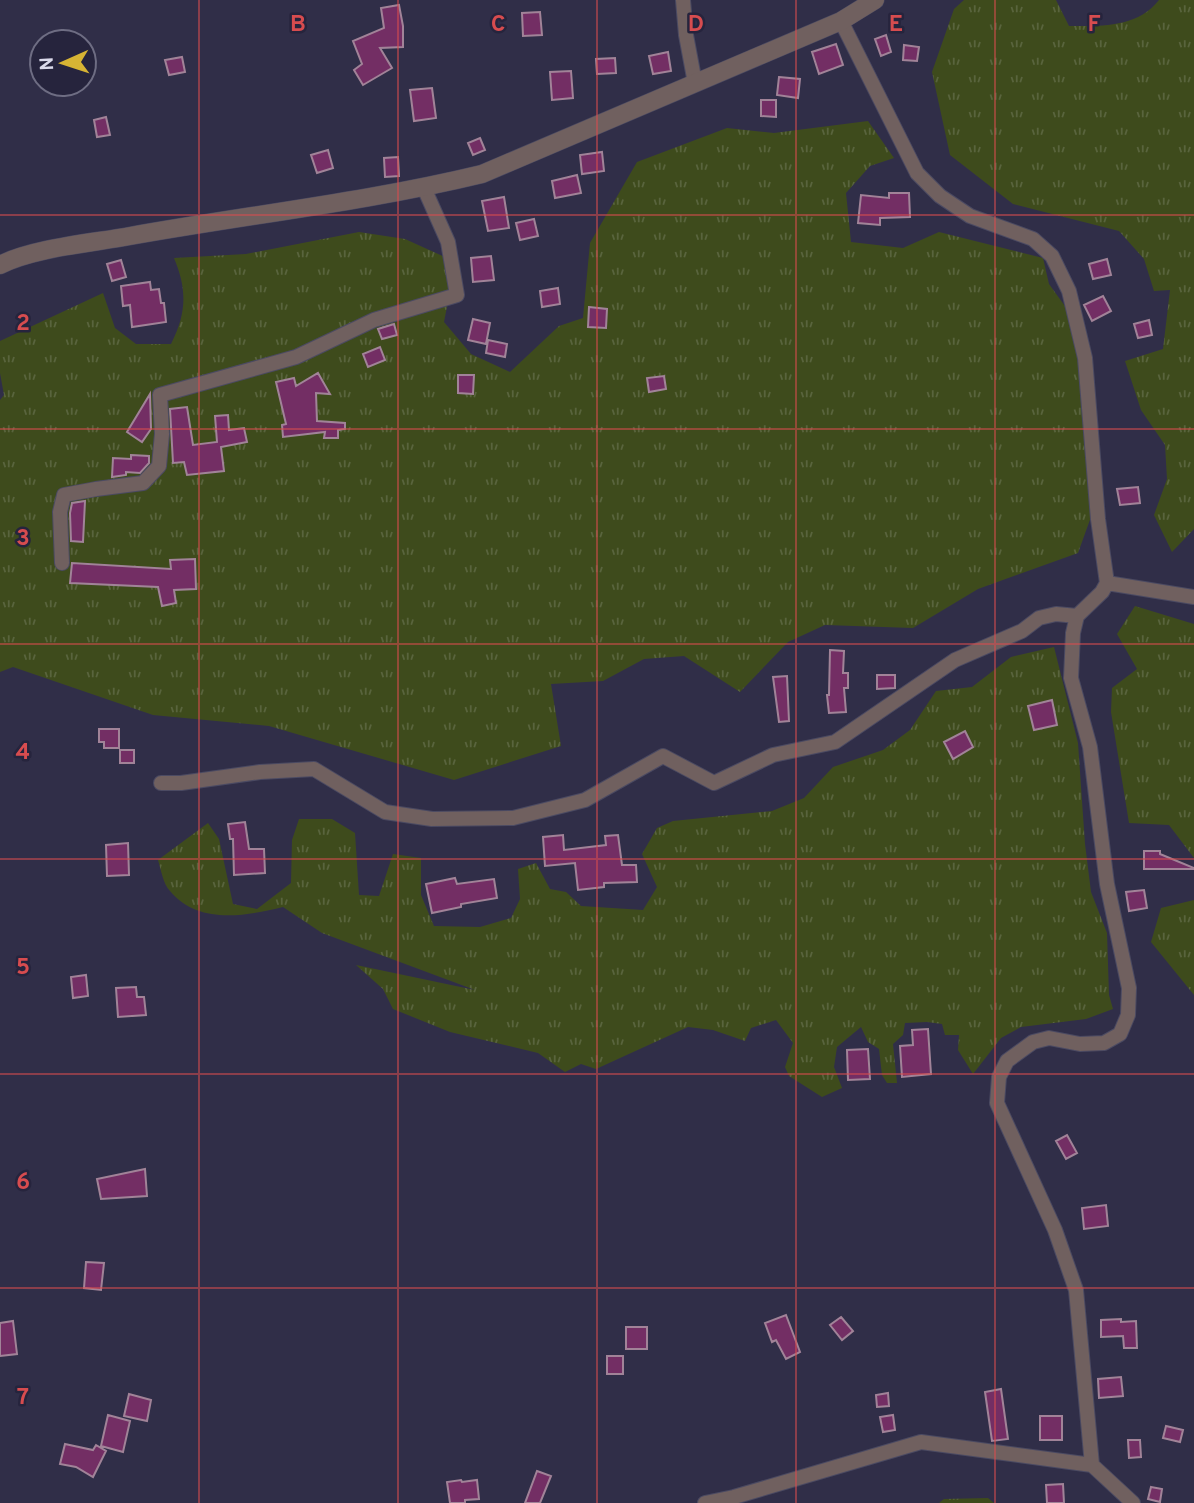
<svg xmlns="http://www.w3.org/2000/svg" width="1194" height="1503" font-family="Overpass,sans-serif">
	<defs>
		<pattern id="grass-tufts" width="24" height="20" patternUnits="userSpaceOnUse" patternTransform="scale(1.75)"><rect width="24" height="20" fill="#3e4b1c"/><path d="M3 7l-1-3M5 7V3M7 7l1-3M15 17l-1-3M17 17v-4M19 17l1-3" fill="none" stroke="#59643d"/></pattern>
	</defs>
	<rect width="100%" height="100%" fill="#302e48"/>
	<path fill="url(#grass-tufts)" d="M964,0h92l13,26c32,0 68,2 90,-26h35v529l-22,23 -18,-37 13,-36 -2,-34 -24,-35 -16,-49 38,-12 7,-59 -16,1 -10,-32 -25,-28 -106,-27 -63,-49 -18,-83 22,-63z
		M868,121l26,37 -24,8 -24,27 5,49 52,6 36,-16 104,26 6,26 26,36 21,183 -18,50 -100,36 -65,39 -88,-3 -37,17 -48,50 -56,-36 -40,3 -41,22 -52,3 10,62 -107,34 -185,-54 -116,-11 -140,-48 -13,5v-272l4,-5 -4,-22v-32l103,-48 12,35 21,16h35c16,-31 16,-55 3,-86l72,-4 113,-22 46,7 42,19 5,23 -8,41 27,32 39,18 49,-46 24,-8 7,-75 47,-81 90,-34 47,5z
		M1135,606l59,18v234l-25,-33 -40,-2 -18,-111 1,-24 25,-19 -20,-35z
		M1054,647l24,96 7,101 6,48 16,41 2,62 4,14 -27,10 -65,8 -20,11 -28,36 -15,-24 1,-15h-14l-3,-11 -15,-2 -22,1 -2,12 -10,9 4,39h-10l-5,-8 -3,-26 -11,-7 -7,-15 -24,20 -3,20 8,21 -20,9 -33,-21 -4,-9 8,-24 -17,-23 -25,8 -6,13 -32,-11 -25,-3 -92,42 -15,-5 -16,8 -27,-19 -88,-21 -57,-23 -10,-20 -27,-24 119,25 -153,-57 -39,-26c-38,9 -85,18 -113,-16 -7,-7 -9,-22 -12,-31l50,-37 11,16 14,65 24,5 34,-26 1,-43 7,-21h33l23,14 4,62 20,1 14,-42 28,4v37l13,31 46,1 31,-9 9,-19 -2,-30 18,-6 14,26 16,3 15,14 62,4 14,-23 -15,-33 15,-26 16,-7 99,-10 32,-13 29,-31 50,-17 27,-20 26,-39 36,-4 39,-30z
		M1194,900v95l-43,-53 10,-34z
		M988,1498l6,5h-55l5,-4z"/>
	<path fill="#732e64" stroke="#a18398" stroke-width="2" d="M399,5l4,21v21l-23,1 12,20 -29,17 -9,-15 8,-6 -9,-23 31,-13 -3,-20z
		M540,12l2,23 -19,1 -1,-23z
		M886,35l5,17 -10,4 -6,-17z
		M836,44l7,21 -24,9 -7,-22z
		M904,45l15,2 -2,14 -14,-1z
		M668,52l3,19 -18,3 -4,-18z
		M182,57l3,15 -16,3 -4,-15z
		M615,58l1,15 -19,1 -1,-15z
		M571,71l2,27 -21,2 -2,-28z
		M779,77l21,2 -2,19 -21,-3z
		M432,88l4,30 -22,3 -4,-31z
		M761,100h15v17l-15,-1z
		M106,117l4,18 -13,2 -3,-17z
		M480,138l5,12 -12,5 -5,-12z
		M328,150l5,18 -16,5 -6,-18z
		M602,152l2,19 -22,3 -2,-19z
		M398,157l1,19 -14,1 -1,-19z
		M577,175l4,18 -26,5 -3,-17z
		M889,193h20l1,24 -30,1v7l-22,-2 3,-28 28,3z
		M504,197l5,31 -21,3 -6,-30z
		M534,219l4,17 -18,4 -4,-17z
		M491,256l3,24 -21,2 -2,-24z
		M1107,259l4,16 -18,4 -4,-15z
		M121,260l5,17 -14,4 -5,-17z
		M150,282l1,8 8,-1 2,14h3l2,19 -34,5 -2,-22 -7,1 -2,-20z
		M558,288l2,16 -18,3 -2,-16z
		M1103,296l8,15 -19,10 -8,-16z
		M589,307l18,2 -1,19 -18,-1z
		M473,319l17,4 -4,21 -18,-4z
		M1149,320l3,15 -14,3 -4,-14z
		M394,324l3,11 -15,4 -4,-10z
		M488,340l19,4 -2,13 -19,-4z
		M380,347l5,13 -17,7 -5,-13z
		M318,373l12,21 -14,-1 1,28 28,2v6l-7,1v8h-14l1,-6 -42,5 -1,-12 4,-1 -10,-42 18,-4 2,8z
		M458,375h16l-1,19 -15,-1z
		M664,376l2,13 -17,3 -2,-14z
		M150,394l1,35 -9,13 -15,-10z
		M187,407l6,38 24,-3 -2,-26 13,-1 1,15 15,-2 3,14 -26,5 3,24 -37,4 -3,-13 -11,1 -3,-54z
		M131,455l18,1v7l-9,10 -14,-1v3l-14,2 1,-19 18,1z
		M1138,487l2,16 -20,2 -3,-16z
		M85,501l-2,41 -12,-1 -1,-28 2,-10z
		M195,559l1,30 -22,1 2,13 -14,3 -4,-19 -88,-4 2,-20 99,6 -1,-9z
		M830,650l14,1 -1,22h5v15h-4l2,24 -17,1 -2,-18h2z
		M877,675h18v13l-18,1z
		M787,676l2,45 -10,1 -6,-45z
		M1052,700l5,25 -23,5 -6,-24z
		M99,729h20v19h-15v-6h-5z
		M965,731l8,16 -20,12 -9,-17z
		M120,750h14v13h-14z
		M245,822l4,27h15l1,24 -31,2 -1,-36h-3l-2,-15z
		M563,835l1,15 42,-5 -1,-9 13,-1 4,30h14l1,17 -33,1v4l-26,3 -3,-27 -30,3 -2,-29z
		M128,843l1,32 -22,1 -1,-31z
		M1144,851h16v3l34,14v1h-50z
		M455,878l2,6 37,-5 3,19 -36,6v3l-29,6 -6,-29z
		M1144,890l3,18 -18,3 -3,-19z
		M86,975l2,21 -15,2 -2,-21z
		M136,987l1,10h7l2,18 -28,2 -2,-29z
		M928,1029l3,45 -29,3 -2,-31 13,-1 -1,-15z
		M868,1049l2,30 -22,1 -1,-30z
		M1067,1135l10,18 -11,6 -10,-18z
		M145,1169l2,27 -46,3 -4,-20z
		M1106,1205l2,21 -24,3 -2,-21z
		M86,1262l18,1 -3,27 -17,-2z
		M786,1315l14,37 -14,7 -10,-19 -4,2 -7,-19z
		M841,1317l12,14 -11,9 -12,-15z
		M1121,1319v3l15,-1 1,27h-13l-1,-12 -22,1v-17z
		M13,1321l4,33 -17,2v-33z
		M626,1327h21v22h-21z
		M607,1356h16v18h-16z
		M1121,1377l2,19 -24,2 -1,-19z
		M1001,1389l7,50 -16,2 -7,-49z
		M888,1393l1,13 -12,1 -1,-12z
		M129,1394l22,6 -4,21 -23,-5z
		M108,1415l22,6 -7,31 -22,-6z
		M893,1415l2,15 -12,2 -3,-15z
		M1040,1416h22v24h-22z
		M1166,1426l17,4 -3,12 -17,-4z
		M1128,1440h12l1,17 -12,1z
		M65,1444l28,6 3,-5 10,6 -13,26 -17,-10 -16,-3z
		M537,1471l14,5 -11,27h-15z
		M461,1480l1,2 15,-2 2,19 -14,1v3h-15l-3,-21z
		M1063,1484l1,19h-17l-1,-18z
		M1151,1487l11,2 -2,13 -12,-3z"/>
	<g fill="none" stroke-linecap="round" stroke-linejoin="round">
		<g stroke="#4b4a62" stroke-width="16">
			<path id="minor" d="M683,0l3,35 9,48
				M841,21l76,152 23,23 30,20 63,23 19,17 17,35 16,67 13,161 9,64 -5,9 -25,24 -4,17 -2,45 19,69 17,137 22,104 -1,27 -8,19 -16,9 -24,1 -31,-6 -16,4 -26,19 -8,16 -2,26 58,127 21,60 16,175
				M62,563l-2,-51 4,-17 32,-6 47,-6 16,-17 3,-32 -2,-39 136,-38 78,-37 83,-25 -9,-53 -24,-54
				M1107,583l87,14
				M161,783h20l79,-11 54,-3 71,43 47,7 81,-1 72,-18 78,-44 51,27 59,-28 62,-13 120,-82 67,-29 17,-13 17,-4 21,2
				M705,1503l29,-6 187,-55 171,23 41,38"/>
		</g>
		<g stroke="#4b4a62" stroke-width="19">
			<path id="tertiary" d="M0,265c33,-17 92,-22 130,-29 117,-21 236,-34 352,-62l359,-153 34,-21"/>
		</g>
		<use href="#minor" stroke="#70605f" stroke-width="14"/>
		<use href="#tertiary" stroke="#70605f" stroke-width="18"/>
	</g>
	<path fill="none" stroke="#d74c4f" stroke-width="2" stroke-opacity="0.55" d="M199,0v1503M398,0v1503M597,0v1503M796,0v1503M995,0v1503M0,215h1194M0,429h1194M0,644h1194M0,859h1194M0,1074h1194M0,1288h1194"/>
	<g font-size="23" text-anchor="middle" font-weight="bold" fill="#d74c4f" stroke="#26243d" stroke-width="5" stroke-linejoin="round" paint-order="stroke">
		<text x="298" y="31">B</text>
		<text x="498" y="31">C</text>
		<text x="696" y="31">D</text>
		<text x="896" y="31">E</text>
		<text x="1094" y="31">F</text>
		<text x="23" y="330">2</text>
		<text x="23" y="545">3</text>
		<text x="23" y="759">4</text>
		<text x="23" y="974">5</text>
		<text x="23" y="1189">6</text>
		<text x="23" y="1404">7</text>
	</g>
	<g transform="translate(63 63) rotate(267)"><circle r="33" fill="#26243d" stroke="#6e6d83" stroke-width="2"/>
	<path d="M0-5L12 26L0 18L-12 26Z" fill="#d7b434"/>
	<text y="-10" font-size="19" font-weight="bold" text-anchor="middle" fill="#dbdaeb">N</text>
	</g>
</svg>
